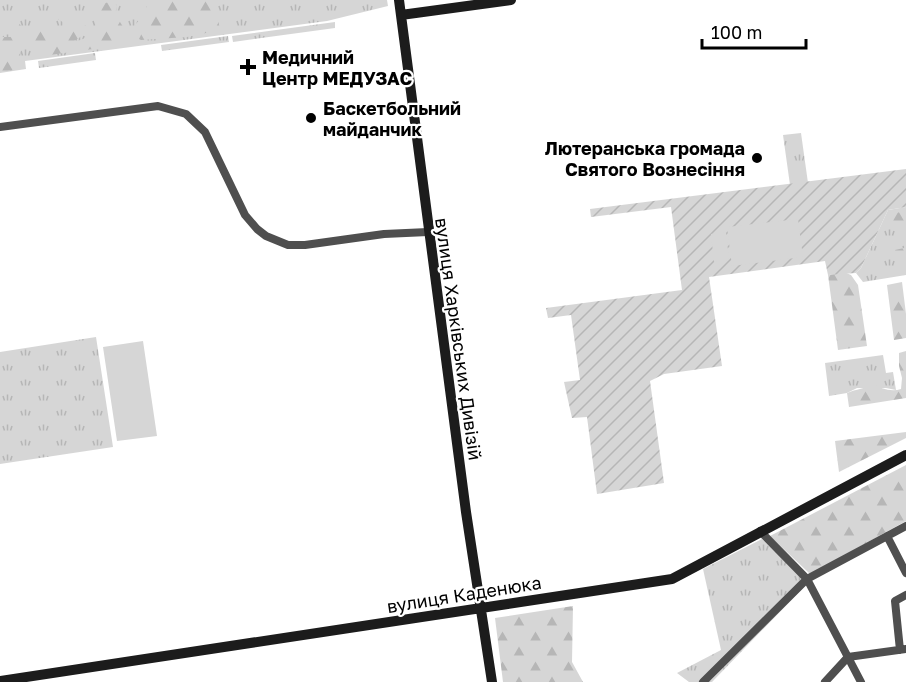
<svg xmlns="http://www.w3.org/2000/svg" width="906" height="682" font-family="'Golos Text',sans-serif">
	<defs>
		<pattern id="grass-tufts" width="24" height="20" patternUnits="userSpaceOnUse" patternTransform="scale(1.5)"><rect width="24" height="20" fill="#d6d6d6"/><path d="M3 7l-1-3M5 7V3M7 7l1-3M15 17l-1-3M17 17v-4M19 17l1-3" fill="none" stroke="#b6b6b6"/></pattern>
		<pattern id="forest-firs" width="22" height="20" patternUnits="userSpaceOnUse" patternTransform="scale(1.5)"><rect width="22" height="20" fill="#d6d6d6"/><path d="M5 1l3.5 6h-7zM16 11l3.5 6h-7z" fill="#b6b6b6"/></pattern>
		<pattern id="garden-furrows" width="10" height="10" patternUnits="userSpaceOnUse" patternTransform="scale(1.5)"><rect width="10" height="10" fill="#d6d6d6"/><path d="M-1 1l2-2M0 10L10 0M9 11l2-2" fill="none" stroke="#b6b6b6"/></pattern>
	</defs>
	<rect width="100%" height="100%" fill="#fff"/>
	<path fill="url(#grass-tufts)" d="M0,0h387l1,6 -61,15 -302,40 1,8 -26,4z
		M335,22v6l-102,14 -1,-6z
		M228,36l1,6 -67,9 -1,-6z
		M95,53l1,7 -57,8 -1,-7z
		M801,133l7,50 -18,2 -7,-50z
		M906,207v68l-43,7 -7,-9 5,-5 27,-58z
		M96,337l17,110 -113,17v-112z
		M883,355l3,18 7,-1 3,18 -10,-2h-29l-10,5 -18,3 -4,-33z
		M762,539l38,36 5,11 -93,96h-23l-12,-9 44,-23 -18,-81z"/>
	<path fill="url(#forest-firs)" d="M147,0h70l-1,8 4,22 -33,7 -46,3 -2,-1 3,-6 -7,-8 11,-13z
		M110,2l5,1 2,3 -2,8 10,16v8l3,5 -2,2c-6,1 -19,5 -24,1 -6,-4 -7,-30 -8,-38l1,-3z
		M62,17h10l14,9v6c-7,6 -15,14 -25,10 -3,-1 -6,-3 -10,-2l-3,4c16,6 25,-1 39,-7l5,3 1,9 -58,8 -4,-31 8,-5 4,5 19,1 2,-4 -6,-4z
		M19,23c8,9 0,27 1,40l-6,7 -14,2v-39l3,4h8v-4z
		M902,211l4,7v53l-3,2 -4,-5v-7l-4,-11 9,-2 2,-6 -2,-5 -5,2 -3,-2 -4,-22z
		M844,272l7,3 7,10 9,61 -29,4 -10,-75z
		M902,282l4,32v24l-12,2 -7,-55z
		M906,351v47l-57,9 -2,-14c9,-4 19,-4 26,-10 7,6 19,9 28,6l1,-11 -3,-12v-13z
		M906,432v6l-67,34 -4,-31z
		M906,465v56l-96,53 -40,-38z
		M573,606l-1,56 11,20h-80l-8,-64z"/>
	<path fill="url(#garden-furrows)" d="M906,169v38l-18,3 -27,58 -5,5 -28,2 -3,-14 -116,16 13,89 -58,8 -14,7 14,102 -67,11 -10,-77 -15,1 -8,-36 16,-2 -9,-65 -23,3 -2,-10 136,-18 -11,-83 -80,10 -1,-8z"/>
	<path fill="#d6d6d6" d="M798,219l5,38 -71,9 -5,-39z
		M726,232l3,28 -15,2 -3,-28z
		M143,341l14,95 -40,5 -14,-94z"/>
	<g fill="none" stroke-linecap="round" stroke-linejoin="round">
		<path stroke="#4f4f4f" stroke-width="8" d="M0,127l158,-21 28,8 19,18 40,83 12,14 9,7 22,9h17l79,-11 44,-2
			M760,531l47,48 54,103
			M887,536l19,37
			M900,650l-5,-49 11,-6
			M703,682l104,-103 99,-53
			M825,682l23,-25 58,-8"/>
		<path stroke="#1c1c1c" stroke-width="10" d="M399,0l67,512 26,170
			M401,15l110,-15
			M0,681l672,-102 234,-124"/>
	</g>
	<g fill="#000" stroke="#fff" stroke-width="2">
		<path d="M245 58h6v6h6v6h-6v6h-6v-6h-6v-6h6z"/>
		<circle cx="311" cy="118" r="6"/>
		<circle cx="757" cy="158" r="6"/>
	</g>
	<g text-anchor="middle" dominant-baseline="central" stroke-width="4.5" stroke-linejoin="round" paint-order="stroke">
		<g font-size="18" font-weight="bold" fill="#000" stroke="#fff" text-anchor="start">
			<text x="262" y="57">Медичний<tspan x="262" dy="21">Центр МЕДУЗАС</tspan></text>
			<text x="323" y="108">Баскетбольний<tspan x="323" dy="21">майданчик</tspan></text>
			<text x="745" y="148" text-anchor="end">Лютеранська громада<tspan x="745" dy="21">Святого Вознесіння</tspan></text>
		</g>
		<g font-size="18" fill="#000" stroke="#fff">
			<text transform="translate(459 339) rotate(82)">вулиця Харківських Дивізій</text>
			<text transform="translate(464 594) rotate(-9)">вулиця Каденюка</text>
		</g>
	</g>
	<path d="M702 39v9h104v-9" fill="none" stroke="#000000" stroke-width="3"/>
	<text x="711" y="39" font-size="18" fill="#000000" stroke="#ffffff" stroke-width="4.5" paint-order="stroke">100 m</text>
</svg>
